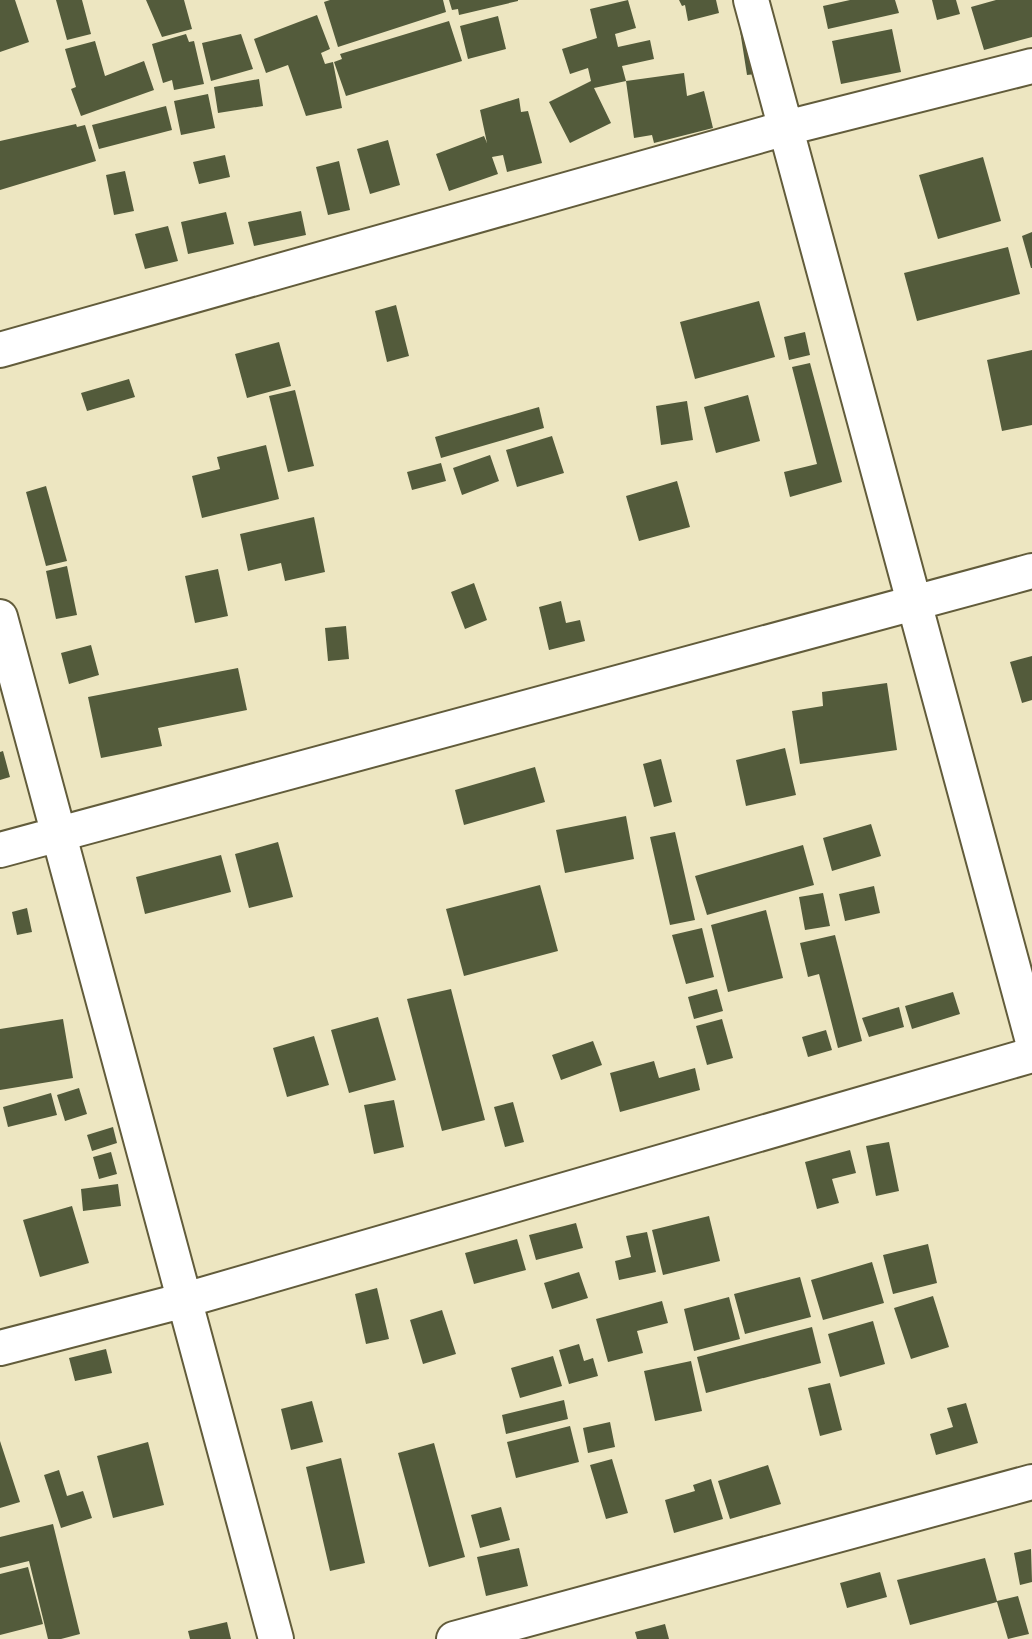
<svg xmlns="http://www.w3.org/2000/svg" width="1032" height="1639" font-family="Rubik,sans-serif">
	<rect width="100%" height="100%" fill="#ede6c1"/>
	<path fill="#535b3b" d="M0,0h15l14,42 -29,10z
		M56,0h26l9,34 -24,6z
		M146,0h38l8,29 -30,8z
		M330,0h113l3,12 -108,35 -14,-45z
		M449,0h69v1l-59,14 -1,-6 -6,1z
		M628,0l8,28 -21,6 3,13 32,-7 4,19 -32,7 4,15 -32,7 17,35 -41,20 -21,-41 42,-21 -3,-13 -18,6 -8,-25 35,-11 -7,-29z
		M679,0h37l3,13 -31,8 -3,-16 -3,1z
		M850,0h45l4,13 -71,16 -5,-23z
		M932,0h24l4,14 -23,6z
		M996,0h36v37l-48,13 -13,-43z
		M317,15l13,34 -9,4 4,11 8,-2 9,46 -36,8 -18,-51 -22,8 -12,-34z
		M498,16l8,33 -38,10 -8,-33z
		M449,21l13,40 -116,35 -12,-34 8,-3 -2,-5z
		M756,22l8,51 -17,2 -8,-51z
		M892,29l9,43 -60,12 -9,-43z
		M186,34l3,8 5,-1 10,43 -30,6 -2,-10 -9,3 -11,-39z
		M241,34l12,35 -42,12 -9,-38z
		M95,41l10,35 39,-15 10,29 -73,26 -10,-27 5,-2 -11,-38z
		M684,73l3,23 17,-5 9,37 -59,15 -2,-8 -18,3 -8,-57z
		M259,79l4,27 -45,7 -4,-26z
		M208,94l7,34 -34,7 -7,-34z
		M519,98l2,14 7,-1 14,52 -35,9 -4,-17 -11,2 6,17 -49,17 -13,-37 48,-18 3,7 -7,-33z
		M166,106l6,24 -73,19 -7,-24z
		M76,124l1,3 8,-2 11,36 -96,29v-49z
		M388,140l12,45 -30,9 -13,-45z
		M225,155l5,22 -31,7 -6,-22z
		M983,157l18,64 -63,18 -19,-64z
		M339,161l11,49 -22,5 -12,-48z
		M125,171l9,40 -20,4 -8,-40z
		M301,211l5,24 -52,11 -6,-24z
		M226,212l8,32 -46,10 -7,-32z
		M168,226l10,35 -33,8 -10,-35z
		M1032,232v36h-1l-9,-32z
		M1008,247l12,47 -103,27 -13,-48z
		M759,301l16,56 -80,22 -15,-57z
		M396,305l13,51 -22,6 -12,-51z
		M805,332l5,23 -21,5 -5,-23z
		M279,342l12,44 -44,12 -12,-44z
		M1032,350v75l-30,6 -15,-71z
		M810,363l32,119 -52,15 -6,-25 33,-8 -25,-97z
		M129,379l6,18 -48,14 -6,-18z
		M295,390l19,76 -26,6 -19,-76z
		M748,395l12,46 -44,12 -12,-46z
		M687,401l6,39 -32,5 -5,-39z
		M539,407l5,21 -103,30 -6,-21z
		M552,436l12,37 -47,14 -11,-37z
		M266,445l13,54 -77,19 -10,-42 28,-7 -3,-12z
		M490,455l9,26 -37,14 -9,-27z
		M441,463l5,18 -34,9 -5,-18z
		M677,481l13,46 -51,14 -13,-45z
		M46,486l21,75 -21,5 -20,-74z
		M314,517l11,55 -40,9 -4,-18 -33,8 -8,-37z
		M67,566l10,49 -21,4 -10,-48z
		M218,569l10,47 -33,7 -10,-47z
		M474,583l13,37 -22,9 -14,-37z
		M561,601l5,22 14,-3 5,21 -36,9 -10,-43z
		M346,626l3,33 -21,2 -3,-33z
		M91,645l8,30 -30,9 -8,-31z
		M1032,656v44l-10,3 -12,-41z
		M238,668l9,42 -89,18 4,18 -61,12 -13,-61z
		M887,683l10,67 -97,14 -8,-53 31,-5 -1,-14z
		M785,748l11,47 -50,11 -10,-46z
		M3,751l7,26 -10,3v-28z
		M661,759l11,43 -18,5 -11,-43z
		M535,767l10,35 -81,23 -9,-35z
		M626,816l8,43 -69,14 -9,-43z
		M871,824l10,32 -49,15 -9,-33z
		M675,832l20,88 -25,5 -20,-88z
		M278,842l15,55 -44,11 -14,-54z
		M803,845l11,40 -107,30 -12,-39z
		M221,855l10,37 -86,22 -9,-37z
		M540,885l18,66 -94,25 -18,-67z
		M874,886l6,27 -35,8 -6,-27z
		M823,893l7,33 -25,4 -6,-33z
		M27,908l5,24 -15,3 -5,-23z
		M766,910l17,68 -55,14 -17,-67z
		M702,928l12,49 -28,7 -14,-49z
		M835,935l27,106 -24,7 -19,-74 -11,3 -8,-34z
		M451,989l34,131 -43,11 -35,-132z
		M717,989l6,22 -29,8 -6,-22z
		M953,992l7,22 -48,15 -7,-23z
		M899,1007l5,20 -35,10 -7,-19z
		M378,1017l18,63 -47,13 -18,-63z
		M63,1019l10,59 -73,12v-61z
		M722,1019l11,39 -26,7 -11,-39z
		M826,1030l6,20 -24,7 -6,-20z
		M314,1036l15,49 -42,12 -14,-49z
		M593,1041l9,24 -41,15 -9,-25z
		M654,1061l5,17 36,-10 5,22 -80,22 -10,-39z
		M79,1088l8,26 -22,7 -8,-26z
		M51,1093l6,22 -49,12 -5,-20z
		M394,1100l10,47 -30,7 -10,-49z
		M513,1102l11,40 -19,5 -11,-40z
		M113,1127l4,16 -25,8 -5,-16z
		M889,1142l10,49 -23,5 -10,-50z
		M850,1150l6,23 -24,6 7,24 -22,6 -12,-47z
		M111,1152l6,22 -18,5 -6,-22z
		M118,1184l3,22 -38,5 -2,-22z
		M72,1206l17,57 -49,14 -17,-57z
		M709,1216l11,45 -57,14 -11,-45z
		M576,1223l7,25 -47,12 -7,-25z
		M647,1232l9,40 -37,8 -4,-19 16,-4 -5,-21z
		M517,1239l9,31 -52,14 -9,-31z
		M928,1244l9,39 -44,11 -10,-39z
		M872,1262l12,41 -61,17 -12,-40z
		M579,1272l9,26 -36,11 -8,-26z
		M800,1277l11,40 -66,17 -11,-40z
		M377,1288l12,51 -23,5 -11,-50z
		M933,1296l16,51 -38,12 -17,-51z
		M729,1297l11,42 -46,12 -10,-42z
		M662,1301l6,22 -31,8 6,22 -35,9 -12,-43z
		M442,1310l14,44 -33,10 -13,-44z
		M873,1321l12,43 -45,13 -12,-43z
		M812,1327l9,36 -115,30 -9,-36z
		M579,1344l5,17 9,-3 5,18 -29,8 -10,-34z
		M106,1349l6,24 -37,8 -6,-23z
		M553,1356l9,30 -42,12 -9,-30z
		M691,1361l11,50 -47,10 -11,-50z
		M830,1383l12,47 -22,6 -12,-48z
		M564,1400l4,19 -62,15 -4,-19z
		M312,1401l11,41 -32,8 -10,-41z
		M966,1403l12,40 -42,12 -6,-21 23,-7 -6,-19z
		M610,1422l5,25 -27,6 -5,-25z
		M570,1426l9,36 -63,16 -9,-36z
		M0,1441l20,61 -20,6z
		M148,1442l16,63 -51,13 -16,-62z
		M434,1443l31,114 -36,10 -31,-114z
		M341,1458l24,105 -35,8 -24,-104z
		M612,1459l16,54 -22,6 -16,-54z
		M768,1465l13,39 -51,15 -12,-38z
		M59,1470l8,26 16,-5 9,27 -31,10 -17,-53z
		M711,1479l12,40 -49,14 -9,-33 30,-9 -2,-6z
		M501,1507l9,33 -30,8 -9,-33z
		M53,1524l27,110 -19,5h-13l-19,-78 -29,7v-31z
		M519,1548l9,38 -42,10 -9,-39z
		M1031,1549l1,33 -12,3 -6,-32z
		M985,1558l12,43 21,-5 11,38 -21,5 -11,-37 -87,23 -13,-45z
		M28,1567l15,57 -43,11v-61z
		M880,1572l7,25 -40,11 -7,-25z
		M227,1622l4,17h-41l-2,-8z
		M665,1624l4,15h-32l-2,-7z"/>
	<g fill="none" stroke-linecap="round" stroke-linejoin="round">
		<g stroke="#625c3b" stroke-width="38">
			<path id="minor" d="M751,0l281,1038
				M0,350l786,-222 246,-62
				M0,617l276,1022
				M0,850l1032,-279
				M0,1348l185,-48 847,-245
				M454,1639l578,-157"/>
		</g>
		<use href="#minor" stroke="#fff" stroke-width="34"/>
	</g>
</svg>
